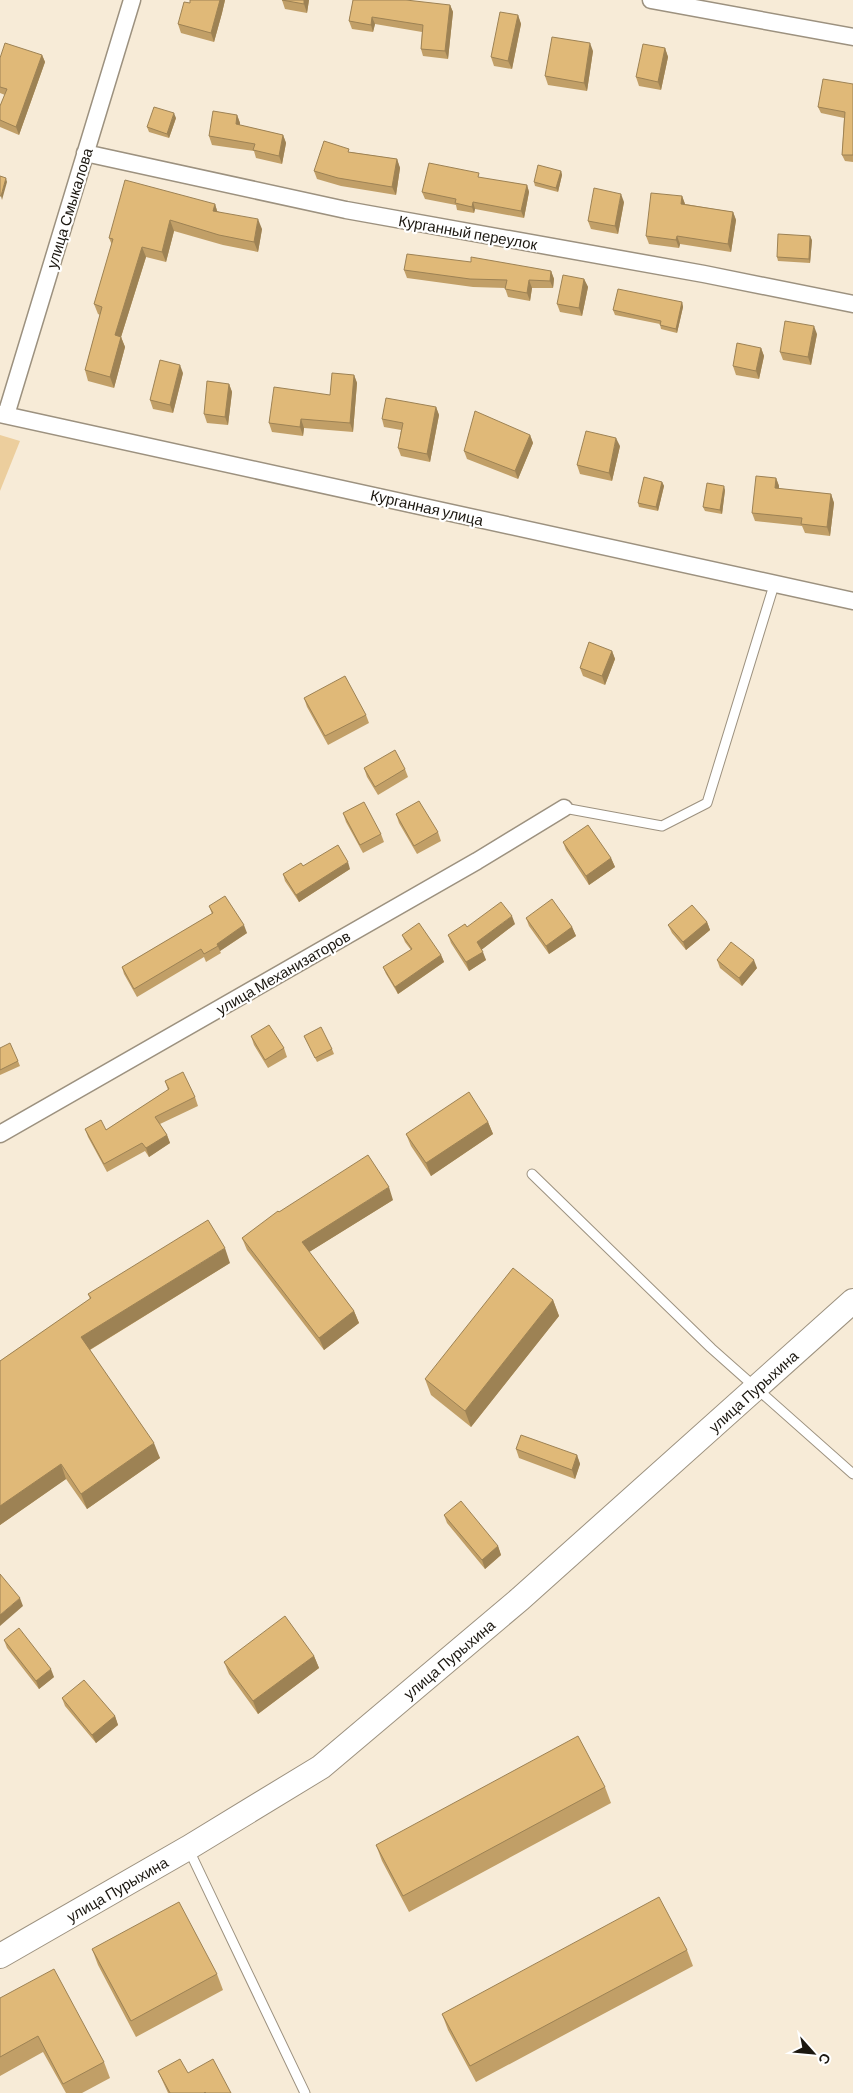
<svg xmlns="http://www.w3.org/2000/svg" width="853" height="2093" font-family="Barlow,sans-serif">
	<rect width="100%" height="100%" fill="#f7ebd7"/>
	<path fill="#ecce9d" d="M0,435l20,6 -20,50z"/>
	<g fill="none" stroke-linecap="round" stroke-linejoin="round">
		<g stroke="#9c917f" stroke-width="11">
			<path id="lane" d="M564,808l98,18 45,-23 67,-218
				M532,1174l179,174 142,126
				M188,1848l117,245"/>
		</g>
		<g stroke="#9c917f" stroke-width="19">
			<path id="street" d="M651,0l202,37
				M85,153l261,57 358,64 149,30
				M0,414l853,187
				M6,415l126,-415
				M0,1134l477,-273 87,-53"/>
		</g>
		<g stroke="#9c917f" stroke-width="26">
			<path id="secondary" d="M0,1956l188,-108 133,-81 199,-168 333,-298"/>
		</g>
		<use href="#lane" stroke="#fff" stroke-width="9"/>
		<use href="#street" stroke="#fff" stroke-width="16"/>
		<use href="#secondary" stroke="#fff" stroke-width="24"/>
	</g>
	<path fill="#c19f67" d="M190,0h35l-3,13 -8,29 -33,-9 -3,-9 12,-21z
		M282,0h27l-2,13 -22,-4z
		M353,0l97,5 3,7 -5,47 -25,-3 -2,-7 1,-17 -47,-8 -2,8 -21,-3 -3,-8z
		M518,15l3,9 -9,45 -18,-3 -3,-9z
		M665,48l3,9 -7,33 -22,-4 -3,-9z
		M593,51l-6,40 -39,-6 -3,-9z
		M42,55l3,7 -26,73 -19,-8v-21l5,-11 -5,-2v-35z
		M853,84v78l-8,-1 -3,-6 2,-37 -23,-5 -3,-6z
		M237,115l3,8v2l43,10 3,8 -4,21 -26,-6 -2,-7 -42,-6 -3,-9z
		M176,118l-7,20 -20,-6 -2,-5z
		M350,152l47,7 3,9 -4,27 -55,-9 -24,-7 -3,-8z
		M561,171l1,4 -4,17 -23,-6 -1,-4z
		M481,178l46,7 2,7 -5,26 -49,-9 -1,4 -17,-3 -1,-5 -31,-6 -3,-7z
		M682,196l3,8 48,8 3,8 -5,32 -51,-8 -1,4 -30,-4 -3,-8z
		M624,202l-6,32 -27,-5 -3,-8z
		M215,204l2,7 45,18 -4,23 -35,-7 -49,-14 -8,31 -20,-5 -25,80 4,10 -11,41 -26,-7 -3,-11 15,-55 -2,-1 -4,-10 18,-59 -3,-7z
		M812,240l-2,23 -32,-2 -1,-4z
		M404,270l147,1 3,8 -1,9h-21l-2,13 -22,-4 -3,-9 -32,-1 -66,-9z
		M584,279l4,8 -6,29 -22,-4 -3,-8z
		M682,302l1,5 -6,26 -16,-4 -1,-5 -45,-9 -2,-5z
		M817,334l-6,31 -28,-5 -3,-8z
		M761,348l3,8 -5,23 -23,-4 -3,-9z
		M183,373l-10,40 -20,-4 -3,-9z
		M354,375l3,8 -4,49 -49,-4 -1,8 -31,-4 -3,-9 61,-28z
		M229,384l3,8 -4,33 -21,-2 -3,-9z
		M436,407l3,8 -9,47 -29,-6 -3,-8 3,-18 -17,-3 -2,-8z
		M530,435l3,8 -15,36 -51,-20 -3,-8z
		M620,446l-8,35 -32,-7 -3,-9z
		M776,478l3,8v3l52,5 3,9 -4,33 -25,-3 -3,-7 -47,-5 -3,-8z
		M662,482l2,4 -6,25 -19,-4 -1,-4z
		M725,490l-3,24 -17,-3 -2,-4z
		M612,651l3,8 -10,26 -22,-9 -3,-8z
		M304,698l62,17 3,8 -41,22 -21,-38z
		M364,768l41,1 3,8 -30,18 -11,-18z
		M343,813l38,21 3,8 -21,11 -17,-31z
		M396,814l42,18 3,9 -24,13 -18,-31z
		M563,842l48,16 4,9 -26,18 -23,-35z
		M303,866l47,3 -51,33 -14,-21 -2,-7z
		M209,906l38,27 -27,18 1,2 -15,9 -2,-5 -67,40 -13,-23 -2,-7 90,-53z
		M526,918l46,9 4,9 -27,18 -20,-28z
		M707,922l3,8 -24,20 -14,-17 -4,-8z
		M515,924l-34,26 5,10 -17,11 -18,-28 -3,-8 19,-8z
		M402,935l39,20 3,7 -46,32 -12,-20 -3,-7 28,-17 -6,-8z
		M717,960l40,8 -15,18 -22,-18z
		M251,1036l33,12 3,9 -19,11 -14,-23z
		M304,1036l28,13 2,5 -17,8z
		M0,1048l18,13 2,5 -20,9z
		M165,1081l30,16 3,9 -38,18 7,11 3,8 -21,14 -4,-6 -38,21 -19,-35 -3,-8 21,1 62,-40z
		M488,1122l5,12 -62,42 -20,-30 -5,-12z
		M393,1200l-84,52 45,59 5,12 -35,27 -77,-100 -5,-12 37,-26z
		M230,1263l-140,87 70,108 -73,51 -21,-30 -66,46v-164l90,-62 -2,-5z
		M553,1300l6,16 -88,111 -40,-32 -6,-16z
		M516,1449l61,6 3,9 -5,15 -56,-21z
		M444,1515l54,31 3,9 -16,14 -38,-46z
		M4,1640l50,37 -15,12 -32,-41z
		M314,1656l5,12 -61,46 -29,-40 -5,-12z
		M62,1698l53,18 3,9 -22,18 -31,-37z
		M605,1787l6,16 -202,109 -27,-51 -6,-16z
		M92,1949l125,25 6,16 -87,47 -38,-72z
		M687,1950l6,16 -217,116 -28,-52 -6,-16z
		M0,1998l104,64 6,16 -28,15h-16l-23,-41 -43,24z
		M158,2071l30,2 43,20h-63z"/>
	<path fill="#9d8254" d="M220,0h5l-3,13 -8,29 -3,-9z
		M304,0h5l-2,13 -3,-9z
		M450,5l3,7 -5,47 -3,-8z
		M518,15l3,9 -9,45 -4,-8z
		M372,17l3,7 -2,8 -2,-7z
		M590,43l3,8 -6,40 -3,-8z
		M665,48l3,9 -7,33 -3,-8z
		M42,55l3,7 -26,73 -3,-8z
		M174,113l2,5 -7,20 -2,-4z
		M237,115l3,8 -1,10 -3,-9z
		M283,135l3,8 -4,21 -3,-8z
		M397,159l3,9 -4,27 -4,-8z
		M561,171l1,4 -4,17 -2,-4z
		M6,178l1,4 -5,18 -1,-4z
		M527,185l2,7 -5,26 -3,-7z
		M621,194l3,8 -6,32 -3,-8z
		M682,196l3,8h-4z
		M473,202l2,7 -1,4 -2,-6z
		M215,204l3,10 -5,-3z
		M733,212l3,8 -5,32 -3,-8z
		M258,219l4,10 -4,23 -4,-10z
		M170,220l4,11 -8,31 -4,-10z
		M677,236l3,8 -1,4 -3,-8z
		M810,236l2,4 -2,23 -1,-4z
		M142,247l4,10 -25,80 4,10 -11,41 -4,-11 5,-42z
		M551,271l3,8 -1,9 -3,-7z
		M584,279l4,8 -6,29 -3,-8z
		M529,280l3,8 -2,13 -3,-8z
		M682,302l1,5 -6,26 -1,-4z
		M814,326l3,8 -6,31 -3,-8z
		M761,348l3,8 -5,23 -3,-8z
		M180,365l3,8 -10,40 -3,-8z
		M354,375l3,8 -4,49 -3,-9z
		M229,384l3,8 -4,33 -3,-8z
		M436,407l3,8 -9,47 -3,-8z
		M301,419l3,9 -1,8 -3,-9z
		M530,435l3,8 -15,36 -3,-8z
		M616,438l4,8 -8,35 -3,-8z
		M776,478l3,8 -1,11 -3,-9z
		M662,482l2,4 -6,25 -2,-4z
		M724,486l1,4 -3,24 -2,-4z
		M831,494l3,9 -4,33 -3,-9z
		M612,651l3,8 -10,26 -3,-9z
		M611,858l4,9 -26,18 -3,-9z
		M348,862l2,7 -51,33 -3,-7z
		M512,916l3,8 -35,27 -3,-9z
		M707,922l3,8 -24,20 -3,-8z
		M244,925l3,8 -27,18 -3,-7z
		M572,927l4,9 -27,18 -3,-8z
		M483,952l3,8 -17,11 -3,-9z
		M441,955l3,7 -46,32 -3,-7z
		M754,960l3,8 -15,18 -3,-8z
		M488,1122l5,12 -62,42 -5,-13z
		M167,1135l3,8 -21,14 -3,-9z
		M389,1187l4,13 -87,54 -4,-12z
		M225,1248l5,15 -144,89 -5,-15z
		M553,1300l6,16 -88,111 -6,-16z
		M354,1311l5,12 -35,27 -5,-12z
		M154,1443l6,15 -73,51 -6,-15z
		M577,1455l3,9 -5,15 -3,-9z
		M61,1464l5,15 -66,46v-19z
		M498,1546l3,9 -16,14 -3,-9z
		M20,1598l3,8 -23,20v-11z
		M314,1656l5,12 -61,46 -5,-13z
		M51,1669l3,8 -15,12 -3,-8z
		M115,1716l3,9 -22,18 -4,-8z"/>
	<path fill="#e0b978" stroke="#9d8254" d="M190,0h30l-9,33 -33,-9 6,-22 6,1z
		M282,0h22v4z
		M353,0h53l44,5 -5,46 -24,-2 2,-24 -51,-8 -1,8 -22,-4z
		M500,12l18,3 -10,46 -17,-4z
		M552,37l38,6 -6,40 -39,-7z
		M5,43l37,12 -26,72 -16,-7v-14l7,-17 -7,-2v-29z
		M643,44l22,4 -7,34 -22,-5z
		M823,79l30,5v71h-11l3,-43 -27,-5z
		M154,107l20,6 -7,21 -20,-7z
		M213,111l24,4 -1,9 47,11 -4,21 -26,-6 2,-6 -46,-8z
		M324,141l25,8 -1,3 49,7 -5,28 -54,-9 -24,-7z
		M429,163l50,10 -1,4 49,8 -6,26 -48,-9 -1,5 -17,-4 1,-4 -34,-7z
		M538,165l23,6 -5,17 -22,-6z
		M0,176l6,2 -5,18h-1z
		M125,180l90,24 -2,7 45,8 -4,23 -35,-7 -49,-15 -8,32 -20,-5 -27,88 6,2 -11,40 -25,-7 17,-63 -8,-3 19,-65 -4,-1z
		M594,188l27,6 -6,32 -27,-5z
		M651,193l31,3 -1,8 52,8 -5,32 -51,-8 -1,4 -30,-4z
		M778,234l32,2 -1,23 -32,-2z
		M407,254l64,8v-5l80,14 -1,10 -21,-1 -2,13 -22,-4 2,-9 -37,-1 -66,-9z
		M563,275l21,4 -5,29 -22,-4z
		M618,289l64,13 -6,27 -16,-4 1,-4 -48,-11z
		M785,321l29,5 -6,31 -28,-5z
		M737,343l24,5 -5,23 -23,-5z
		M160,360l20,5 -10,40 -20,-5z
		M332,373l22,2 -4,48 -49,-4 -1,8 -31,-4 5,-36 56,8z
		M207,381l22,3 -4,33 -21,-3z
		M386,398l50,9 -9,47 -29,-6 5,-25 -21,-4z
		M475,411l55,24 -15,36 -51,-20z
		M586,431l30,7 -7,35 -32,-8z
		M756,476l20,2 -1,10 56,6 -4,33 -26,-3 1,-6 -50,-5z
		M644,477l18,5 -6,25 -18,-4z
		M707,483l17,3 -4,24 -17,-3z
		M589,642l23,9 -10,25 -22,-8z
		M345,676l21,39 -41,21 -21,-38z
		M395,750l10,19 -30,18 -11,-19z
		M419,801l19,31 -24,14 -18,-32z
		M364,802l17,32 -21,11 -17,-32z
		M588,825l23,33 -25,18 -23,-34z
		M338,845l10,17 -52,33 -13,-21 18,-11 2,3z
		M225,896l19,29 -27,19 1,2 -14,8 -3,-5 -67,40 -12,-22 91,-54 -4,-7z
		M552,899l20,28 -26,19 -20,-28z
		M501,902l11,14 -35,26 6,10 -17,10 -18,-27 17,-11 2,3z
		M692,905l15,17 -24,20 -15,-17z
		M419,923l22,32 -46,32 -12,-20 29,-18 -10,-14z
		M731,942l23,18 -15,18 -22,-18z
		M269,1025l15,23 -19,12 -14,-24z
		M321,1027l11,22 -17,9 -11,-22z
		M10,1043l8,18 -18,9v-22z
		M183,1072l12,25 -40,20 12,18 -21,13 -4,-5 -38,21 -19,-35 16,-9 5,10 63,-41 -4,-8z
		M469,1092l19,30 -62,41 -20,-29z
		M368,1155l21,32 -87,55 52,69 -35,27 -77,-100 36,-27 1,1z
		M208,1220l17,28 -144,89 73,106 -73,51 -20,-30 -61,42v-145l91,-63 -3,-4z
		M513,1268l40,32 -88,111 -40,-32z
		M521,1435l56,20 -5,15 -56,-21z
		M461,1501l37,45 -16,14 -38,-45z
		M0,1574l20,24 -20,17z
		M285,1616l29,40 -61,45 -29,-39z
		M19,1628l32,41 -15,12 -32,-41z
		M84,1680l31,36 -23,19 -30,-37z
		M578,1736l27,51 -202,109 -27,-51z
		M659,1897l28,53 -217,116 -28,-52z
		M179,1902l38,72 -86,47 -39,-72z
		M54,1969l50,93 -41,22 -25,-48 -38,21v-59z
		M180,2059l8,14 25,-14 18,34h-25l-1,-1 -1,1h-34l-12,-22z"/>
	<g text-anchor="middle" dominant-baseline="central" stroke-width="4.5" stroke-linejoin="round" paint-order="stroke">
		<g font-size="15" fill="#1b1710" stroke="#fff">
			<text transform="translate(69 208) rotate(-73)">улица Смыкалова</text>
			<text transform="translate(468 232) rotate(10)">Курганный переулок</text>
			<text transform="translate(427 507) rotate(13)">Курганная улица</text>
			<text transform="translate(283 972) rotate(-30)">улица Механизаторов</text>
			<text transform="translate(753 1391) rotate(-42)">улица Пурыхина</text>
			<text transform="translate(449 1659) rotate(-40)">улица Пурыхина</text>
			<text transform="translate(117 1889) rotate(-30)">улица Пурыхина</text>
		</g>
	</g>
	<g transform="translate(813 2053) rotate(117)" stroke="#ffffff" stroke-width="4" paint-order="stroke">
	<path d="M0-4L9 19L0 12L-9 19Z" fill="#1b1710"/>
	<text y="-8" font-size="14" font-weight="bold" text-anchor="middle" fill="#1b1710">С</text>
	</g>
</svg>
